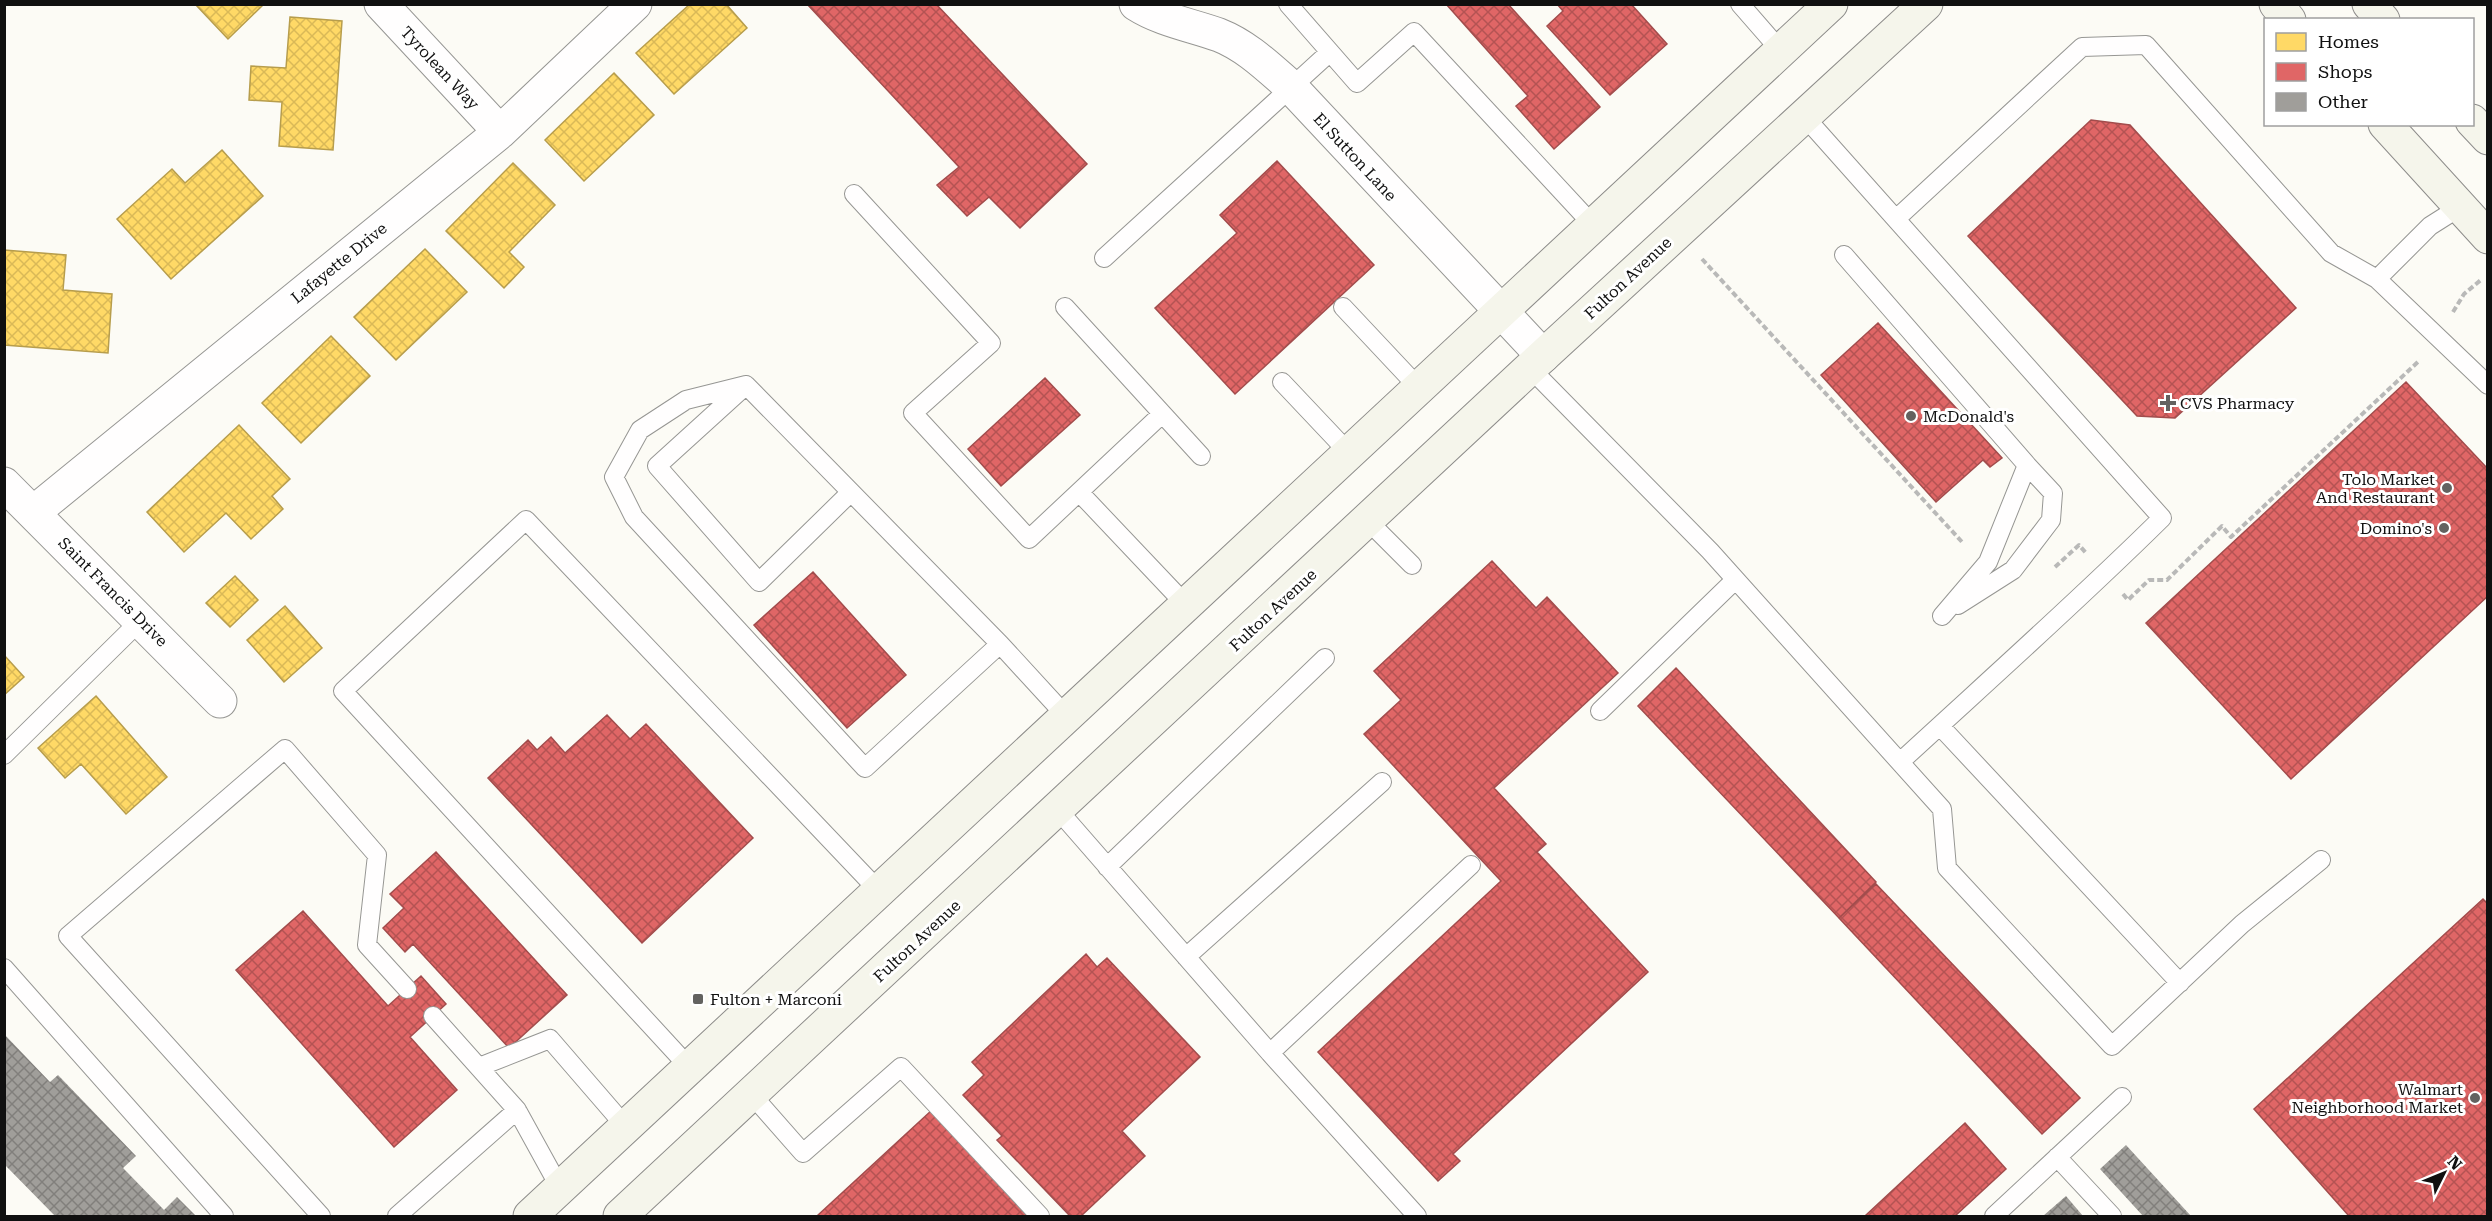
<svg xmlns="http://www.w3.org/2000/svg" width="2492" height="1221" font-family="'Roboto Serif',serif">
	<defs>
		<pattern id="homes-cross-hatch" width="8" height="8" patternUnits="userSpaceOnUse" patternTransform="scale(1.5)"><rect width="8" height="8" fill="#ffd966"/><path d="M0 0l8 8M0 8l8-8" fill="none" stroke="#dab957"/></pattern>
		<pattern id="shops-cross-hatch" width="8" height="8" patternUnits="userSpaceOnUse" patternTransform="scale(1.5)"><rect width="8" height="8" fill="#e06666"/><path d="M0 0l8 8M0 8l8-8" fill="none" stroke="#b45353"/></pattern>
		<pattern id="building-cross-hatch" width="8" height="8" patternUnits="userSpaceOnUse" patternTransform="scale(1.5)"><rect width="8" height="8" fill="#a09e9a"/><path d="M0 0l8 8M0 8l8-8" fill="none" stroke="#817f7c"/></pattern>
	</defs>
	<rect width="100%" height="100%" fill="#fcfbf5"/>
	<path fill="url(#homes-cross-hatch)" stroke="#b79d4c" stroke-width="1.5" d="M195,4h69l-36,35z
		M690,4h36l21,24 -73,66 -38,-41z
		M290,17l52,4 -9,129 -54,-4 3,-44 -33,-2 2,-34 35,2z
		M614,73l40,42 -70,66 -39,-41z
		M222,150l41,46 -92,83 -54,-60 55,-50 13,14z
		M513,163l42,42 -46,47 15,15 -20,21 -58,-57z
		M425,249l42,43 -71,68 -42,-43z
		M4,250l62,5 -3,35 49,4 -4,59 -104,-8z
		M331,336l39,40 -69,67 -39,-40z
		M239,425l51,54 -18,17 11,13 -32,30 -25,-26 -42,39 -37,-40z
		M235,576l23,24 -28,27 -24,-24z
		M285,606l37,42 -38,34 -37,-42z
		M4,655l20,22 -20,18z
		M96,696l71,81 -41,37 -45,-50 -16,14 -27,-30z"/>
	<path fill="url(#shops-cross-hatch)" stroke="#a24c4c" stroke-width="1.5" d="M807,4h129l151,160 -67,64 -31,-31 -22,19 -30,-31 22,-18z
		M1446,4h62l92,103 -46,42 -38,-43 12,-10z
		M1557,4h74l36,40 -57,51 -63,-69 16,-15z
		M2091,120l39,5 166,183 -121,110 -38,-2 -169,-180z
		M1277,161l97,104 -139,129 -80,-86 82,-75 -17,-18z
		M1878,323l124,135 -12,9 -7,-7 -47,42 -115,-127z
		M1045,378l35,37 -79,71 -33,-37z
		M2406,382l82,87v127l-197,183 -145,-156z
		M1492,561l44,47 11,-11 71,76 -124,115 52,56 -9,8 111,120 -195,182 7,7 -22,20 -120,-129 183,-171 -137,-147 37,-34 -27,-29z
		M813,572l93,103 -59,53 -93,-103z
		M1676,668l200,214 -37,36 -201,-212z
		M607,715l23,24 16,-15 107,114 -111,105 -154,-165 40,-38 9,10 14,-13 14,16z
		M436,852l131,143 -58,53 -96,-104 -8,8 -22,-24 21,-20 -14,-14z
		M1876,884l204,214 -38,36 -203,-216z
		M2483,899l5,5v312h-139l-95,-107z
		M303,911l85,95 33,-30 25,28 -36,33 47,53 -63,57 -158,-177z
		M1086,954l11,13 10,-9 93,99 -78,74 23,25 -64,60h-11l-73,-76 5,-4 -39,-41 21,-20 -12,-13z
		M932,1110l98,106h-213z
		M1965,1123l41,46 -51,47h-90z"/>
	<path fill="url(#building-cross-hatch)" d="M4,1034l46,48 8,-7 78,81 -13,12 41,42 13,-13 19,19h-141l-51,-52z
		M2126,1145l65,71h-48l-43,-47z
		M2066,1196l17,20h-40z"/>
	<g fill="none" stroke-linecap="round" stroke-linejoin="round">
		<g stroke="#969693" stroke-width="20">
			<path id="service" d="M1288,4l69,79 57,-51 179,193
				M1740,4l41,47
				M1804,116l358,402c-85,84 -174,163 -262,244
				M854,194l137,149 -78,70 116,126 50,-47 108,114
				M1896,219l186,-172 64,-2 185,208 46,26 111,106
				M1844,255l183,210 -39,97 -46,54
				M1104,258l226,-206
				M2377,279l53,-53 30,-19
				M1065,307l136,149
				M1343,307l77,82
				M1530,368l180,183 232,258 5,59 165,178 130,-122 79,-64
				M1282,382l68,72
				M746,385l-60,15 -46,30 -26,47 20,40 231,251 135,-124
				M746,385l254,259 67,73
				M744,387l-87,79 102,116 92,-90
				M1079,492l83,-78
				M1368,521l44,44
				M1958,605l55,-35 38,-50 2,-27 -26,-28
				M1600,711l135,-131
				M1940,726l240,257
				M4,755l137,-135
				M1058,810l212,243 201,-188
				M1107,867l218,-209
				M1186,957l196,-175
				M4,968l220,248
				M433,1016l84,94 43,78
				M1270,1053l147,163
				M479,1067l71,-28 76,88
				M689,1067l-346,-376 183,-171 353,371
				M752,1095l51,58 98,-86 139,149
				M2057,1157l55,59
				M321,1216l-253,-280 217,-187 92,106 -10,90 40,44
				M397,1216l120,-106
				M1994,1216l128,-119"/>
		</g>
		<g stroke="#969693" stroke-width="35">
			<path id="minor" d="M381,4l119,128
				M1136,4c25,16 55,21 83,31 28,11 50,33 72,52l252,269
				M4,484l216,217
				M34,512l466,-380 135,-128"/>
		</g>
		<g stroke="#8d8c8a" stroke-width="35">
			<path id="secondary" d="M2276,4l13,16
				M2369,4l14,16
				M2472,121l16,17
				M2385,124l103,113
				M530,1216l1301,-1212
				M620,1216l910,-848 396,-364"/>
		</g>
		<path stroke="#b9b9b8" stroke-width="4" stroke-dasharray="6 3" stroke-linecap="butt" d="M1702,259l261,284
			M2453,312l11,-18 18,-15
			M2055,567l24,-22 7,8
			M2123,594l5,6 21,-20h18l55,-54 9,11 189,-177"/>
		<use href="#service" stroke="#fffefe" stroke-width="18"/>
		<use href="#minor" stroke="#fffefe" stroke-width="33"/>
		<use href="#secondary" stroke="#f5f5eb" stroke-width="33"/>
	</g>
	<g fill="#636260" stroke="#fff" stroke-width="2">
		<path d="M2165 394h6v6h6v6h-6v6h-6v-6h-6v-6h6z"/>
		<circle cx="1911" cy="416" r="6"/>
		<circle cx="2447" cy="488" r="6"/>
		<circle cx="2444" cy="528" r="6"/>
		<rect x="692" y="993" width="12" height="12" rx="3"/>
		<circle cx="2475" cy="1098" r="6"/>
	</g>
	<g text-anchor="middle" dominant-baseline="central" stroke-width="6" stroke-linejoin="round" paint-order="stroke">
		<g font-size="16" fill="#101010" stroke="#fff">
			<text transform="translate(440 68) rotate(47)">Tyrolean Way</text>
			<text transform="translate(1355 157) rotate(47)">El Sutton Lane</text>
			<text transform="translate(339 263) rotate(-39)">Lafayette Drive</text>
			<text transform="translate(1628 278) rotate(-43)">Fulton Avenue</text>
			<text transform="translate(113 592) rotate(45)">Saint Francis Drive</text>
			<text transform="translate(1273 610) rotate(-43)">Fulton Avenue</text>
			<text transform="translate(917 941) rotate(-43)">Fulton Avenue</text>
		</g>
		<g font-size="16" fill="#101010" stroke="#fff" text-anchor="start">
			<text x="2180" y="403">CVS Pharmacy</text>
			<text x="1923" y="416">McDonald's</text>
			<text x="2435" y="479" text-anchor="end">Tolo Market<tspan x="2435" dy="18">And Restaurant</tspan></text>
			<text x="2432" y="528" text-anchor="end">Domino's</text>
			<text x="710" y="999">Fulton + Marconi</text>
			<text x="2463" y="1089" text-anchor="end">Walmart<tspan x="2463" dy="18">Neighborhood Market</tspan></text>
		</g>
	</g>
	<rect width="2492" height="1221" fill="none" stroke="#101010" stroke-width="12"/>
	<rect x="2264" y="18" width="210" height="108" fill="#ffffff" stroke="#9f9f9f" stroke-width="1.5"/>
	<rect x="2276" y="33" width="30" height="18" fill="#ffd966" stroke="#9f9f9f" stroke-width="1.5"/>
	<text x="2318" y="48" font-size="18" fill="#101010">Homes</text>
	<rect x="2276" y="63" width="30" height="18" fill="#e06666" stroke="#9f9f9f" stroke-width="1.5"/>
	<text x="2318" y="78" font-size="18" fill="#101010">Shops</text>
	<rect x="2276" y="93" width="30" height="18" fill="#a09e9a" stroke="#9f9f9f" stroke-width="1.5"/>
	<text x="2318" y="108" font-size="18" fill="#101010">Other</text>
	<g transform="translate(2444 1173) rotate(47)" stroke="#ffffff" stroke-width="4.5" paint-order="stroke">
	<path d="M0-4.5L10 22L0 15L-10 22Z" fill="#101010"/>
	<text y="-9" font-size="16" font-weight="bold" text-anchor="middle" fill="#101010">N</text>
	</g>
</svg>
